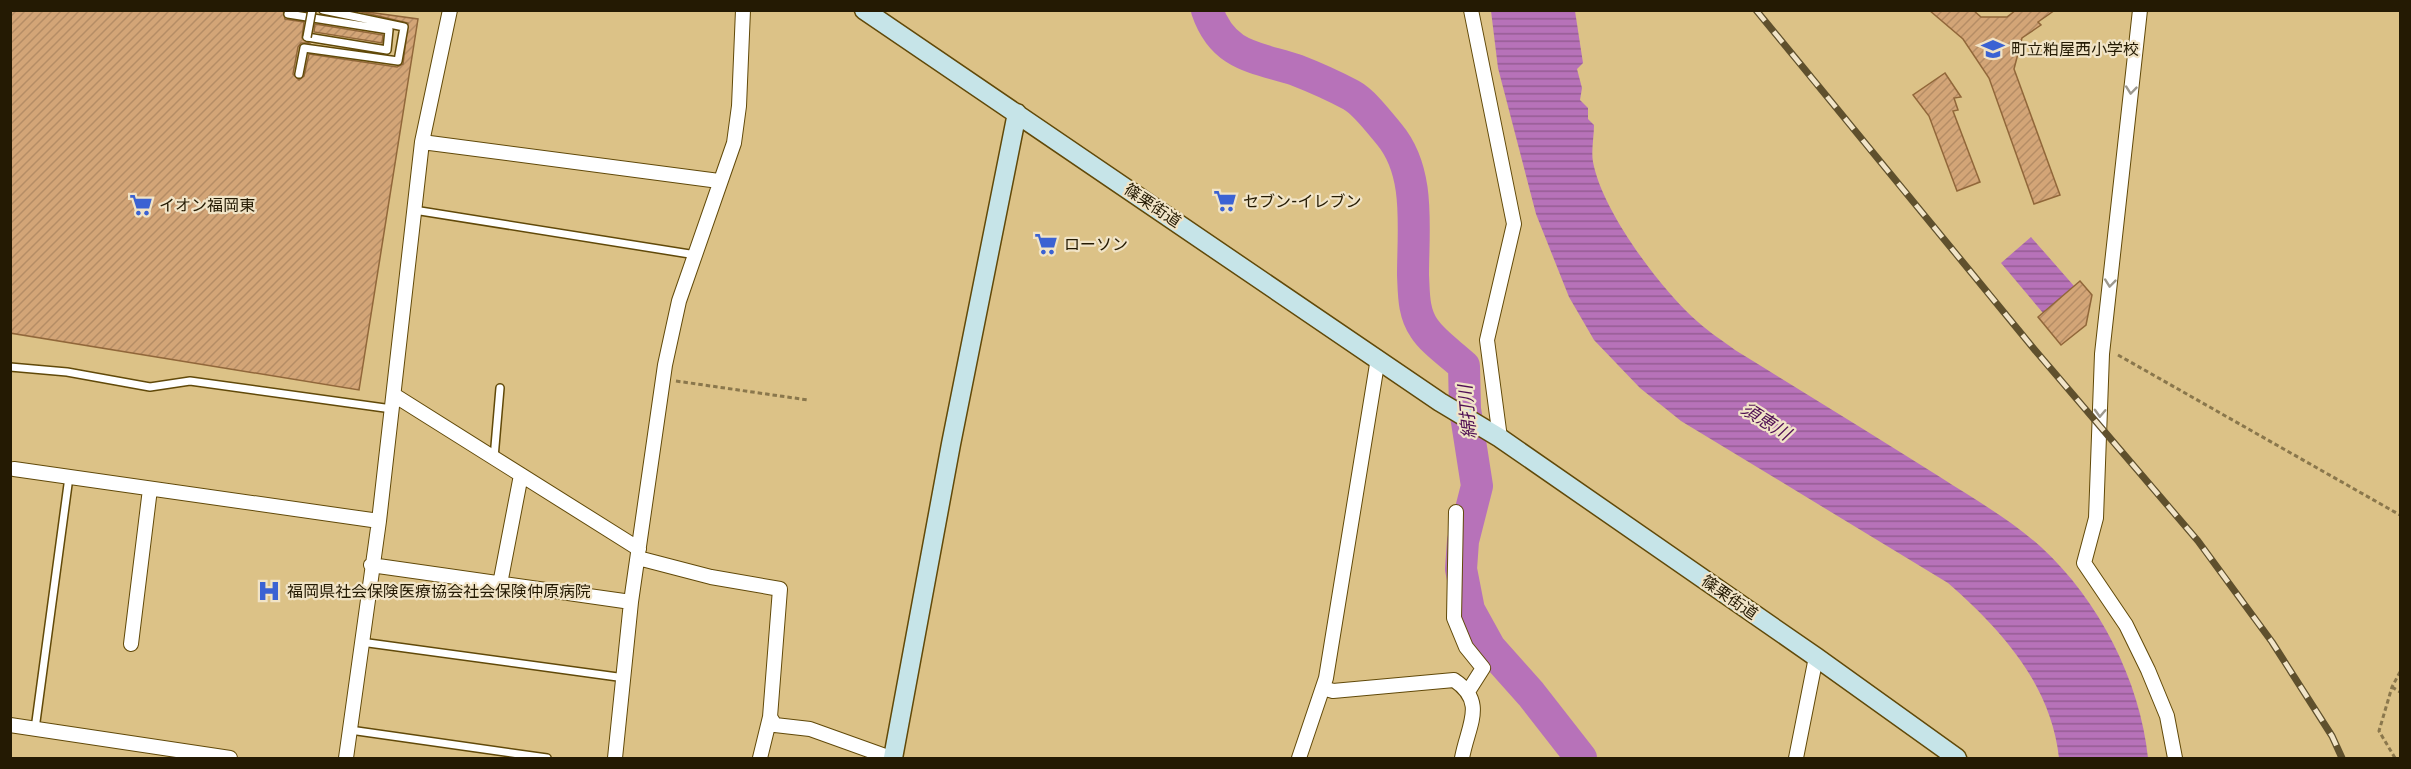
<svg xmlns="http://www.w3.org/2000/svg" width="2411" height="769" font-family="'IBM Plex Sans','Noto Sans JP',sans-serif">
	<defs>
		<pattern id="water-rules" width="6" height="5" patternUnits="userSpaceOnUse" patternTransform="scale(1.5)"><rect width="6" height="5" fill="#b772b9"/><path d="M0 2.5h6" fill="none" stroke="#955d94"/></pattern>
		<pattern id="building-hatch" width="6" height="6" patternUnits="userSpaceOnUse" patternTransform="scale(1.5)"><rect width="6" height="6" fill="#d3a577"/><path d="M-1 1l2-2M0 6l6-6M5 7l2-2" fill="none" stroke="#b58d65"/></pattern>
	</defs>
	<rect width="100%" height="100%" fill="#dcc287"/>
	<path fill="url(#water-rules)" d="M1491,11h84l8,52 -6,6 5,19 -2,12 8,8v11l6,6c0,12 -3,26 -1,37 9,49 68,128 105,160 11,10 25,19 37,28 68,42 137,84 205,127 34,22 71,43 101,70 58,53 99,134 107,211h-89c-8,-73 -57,-128 -111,-175l-267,-162 -41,-33 -46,-48 -25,-43 -33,-83 -38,-146z
		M2031,237l43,49 -31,27 -42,-50z"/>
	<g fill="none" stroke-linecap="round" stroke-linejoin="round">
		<path stroke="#b772b9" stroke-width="32" d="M1207,10c16,47 49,47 89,60 18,7 38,16 55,25 13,7 28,27 38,39 32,38 24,94 24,141 1,18 0,37 11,53 9,14 27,26 40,38l1,43 12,77 -14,55 -2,28 8,41 21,38 41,46 50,64"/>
	</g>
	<path fill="url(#building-hatch)" stroke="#91673a" stroke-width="1.5" d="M10,10h273l2,9 19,3 -2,16 7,5h-8l-3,4 -5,27 6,6 5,-4 5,-22 88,13 6,-3 5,-41 -55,-13 65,9 -59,371 -349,-57z
		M1929,10h44l8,7h26l9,-7h39l-17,12 3,3 -19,13 -8,31 46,126 -26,9 -45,-126 -26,-39z
		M315,24l68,11 -1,8 -68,-11z
		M1945,73l16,24 -7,1 4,12 -5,1 27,71 -23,9 -28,-75 -16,-21z
		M2080,281l12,14 -6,30 -25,20 -23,-28z"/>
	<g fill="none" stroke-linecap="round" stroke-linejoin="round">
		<g stroke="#614909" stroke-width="10">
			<path id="lane" d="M289,10l-1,4 101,16 -2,20 -80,-13
				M299,74l5,-26 94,13 6,-34 -81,-17
				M414,210l282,45
				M10,367l57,5 83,15 40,-6 202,28
				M494,458l6,-70
				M361,642l264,36
				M35,729l34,-252
				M350,730l197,28"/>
		</g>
		<g stroke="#614909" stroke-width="16">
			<path id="street" d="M1471,10l43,214 -27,116 13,98
				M2140,10l-38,344 -6,164 -12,45 42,62 22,45 19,46 8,42
				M422,142l297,39
				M394,395l245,154
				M14,469l365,52
				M1456,512l-2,106 12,29 17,21 -14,22
				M638,558l73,19 69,12 -10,128 5,8 35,4 81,29
				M371,565l260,37
				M500,584l21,-109
				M131,644l19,-155
				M1323,688l10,3 121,-11c33,22 14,45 8,78
				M10,725l220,33
				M346,758l33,-237 43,-379 28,-132
				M615,758l16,-156 34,-237 14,-64 55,-158 5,-37 4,-96
				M760,758l10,-41
				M1299,758l27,-80 52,-320
				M1796,758l20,-101"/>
		</g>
		<g stroke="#614909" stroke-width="21">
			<path id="secondary" d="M864,10l576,392 60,36 316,219 141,101
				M893,758l58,-314 66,-331"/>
		</g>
		<path stroke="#8a774c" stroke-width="3" stroke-dasharray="4.5 3" stroke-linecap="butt" d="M2118,355l282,160
			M676,381l132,19
			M2392,687l8,5
			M2395,758l-16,-27 13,-44 8,-15"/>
		<use href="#lane" stroke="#fff" stroke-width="7"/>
		<use href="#street" stroke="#fff" stroke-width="14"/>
		<use href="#secondary" stroke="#c6e4e8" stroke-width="18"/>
		<g stroke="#5f502d" stroke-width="7">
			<path id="rail" d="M1756,10l278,339 164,192 74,101 60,94 10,22"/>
		</g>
		<use href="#rail" stroke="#f1e4c7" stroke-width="4.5" stroke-dasharray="14" stroke-linecap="butt"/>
		<g stroke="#614909" stroke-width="10" stroke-linecap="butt">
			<path id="lane-bridge" d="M307,37l5,-27"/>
		</g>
		<use href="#lane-bridge" stroke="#fff" stroke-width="7"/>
	</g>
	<defs><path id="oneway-chevron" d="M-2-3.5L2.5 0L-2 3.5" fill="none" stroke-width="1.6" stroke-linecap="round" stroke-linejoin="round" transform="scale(1.5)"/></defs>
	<g stroke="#9c988e">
		<use href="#oneway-chevron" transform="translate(2131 90) rotate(96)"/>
		<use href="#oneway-chevron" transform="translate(2110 283) rotate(96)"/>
		<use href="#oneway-chevron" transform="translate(2100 413) rotate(92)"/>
	</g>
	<defs>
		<g id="school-bare" transform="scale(1.8)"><path d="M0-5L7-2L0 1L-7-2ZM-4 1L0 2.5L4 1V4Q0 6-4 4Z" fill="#3b62d3" stroke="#f1e4c7" stroke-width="2.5" paint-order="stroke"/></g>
		<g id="supermarket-bare" transform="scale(1.8)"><path d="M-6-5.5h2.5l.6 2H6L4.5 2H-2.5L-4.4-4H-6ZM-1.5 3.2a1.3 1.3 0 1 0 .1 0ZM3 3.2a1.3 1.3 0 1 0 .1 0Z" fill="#3b62d3" stroke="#f1e4c7" stroke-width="2.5" paint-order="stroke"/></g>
		<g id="hospital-bare" transform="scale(1.8)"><path d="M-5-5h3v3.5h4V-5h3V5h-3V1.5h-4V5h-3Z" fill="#3b62d3" stroke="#f1e4c7" stroke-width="2.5" paint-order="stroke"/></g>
	</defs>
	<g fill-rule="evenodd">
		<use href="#school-bare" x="1993" y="49"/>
		<use href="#supermarket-bare" x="1225" y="201"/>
		<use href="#supermarket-bare" x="141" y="205"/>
		<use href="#supermarket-bare" x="1046" y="244"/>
		<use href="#hospital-bare" x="269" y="591"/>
	</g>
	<g text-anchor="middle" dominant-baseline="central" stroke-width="4.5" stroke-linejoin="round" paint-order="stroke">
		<g font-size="16" fill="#241a03" stroke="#f1e4c7" text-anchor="start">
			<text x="2011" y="49">町立粕屋西小学校</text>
			<text x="1243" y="201">セブン-イレブン</text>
			<text x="159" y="205">イオン福岡東</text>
			<text x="1064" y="244">ローソン</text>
			<text x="287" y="591">福岡県社会保険医療協会社会保険仲原病院</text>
		</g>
		<g font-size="16" fill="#241a03" stroke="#f1e4c7">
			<text transform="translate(1153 205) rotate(34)">篠栗街道</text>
			<text transform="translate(1730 597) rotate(35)">篠栗街道</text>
		</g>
		<g font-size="18" font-style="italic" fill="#501054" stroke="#f1e4c7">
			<text transform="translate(1467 412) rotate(-95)">綿打川</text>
			<text transform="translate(1766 421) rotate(32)">須恵川</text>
		</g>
	</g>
	<rect width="2411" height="769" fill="none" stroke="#241a03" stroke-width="24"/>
</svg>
